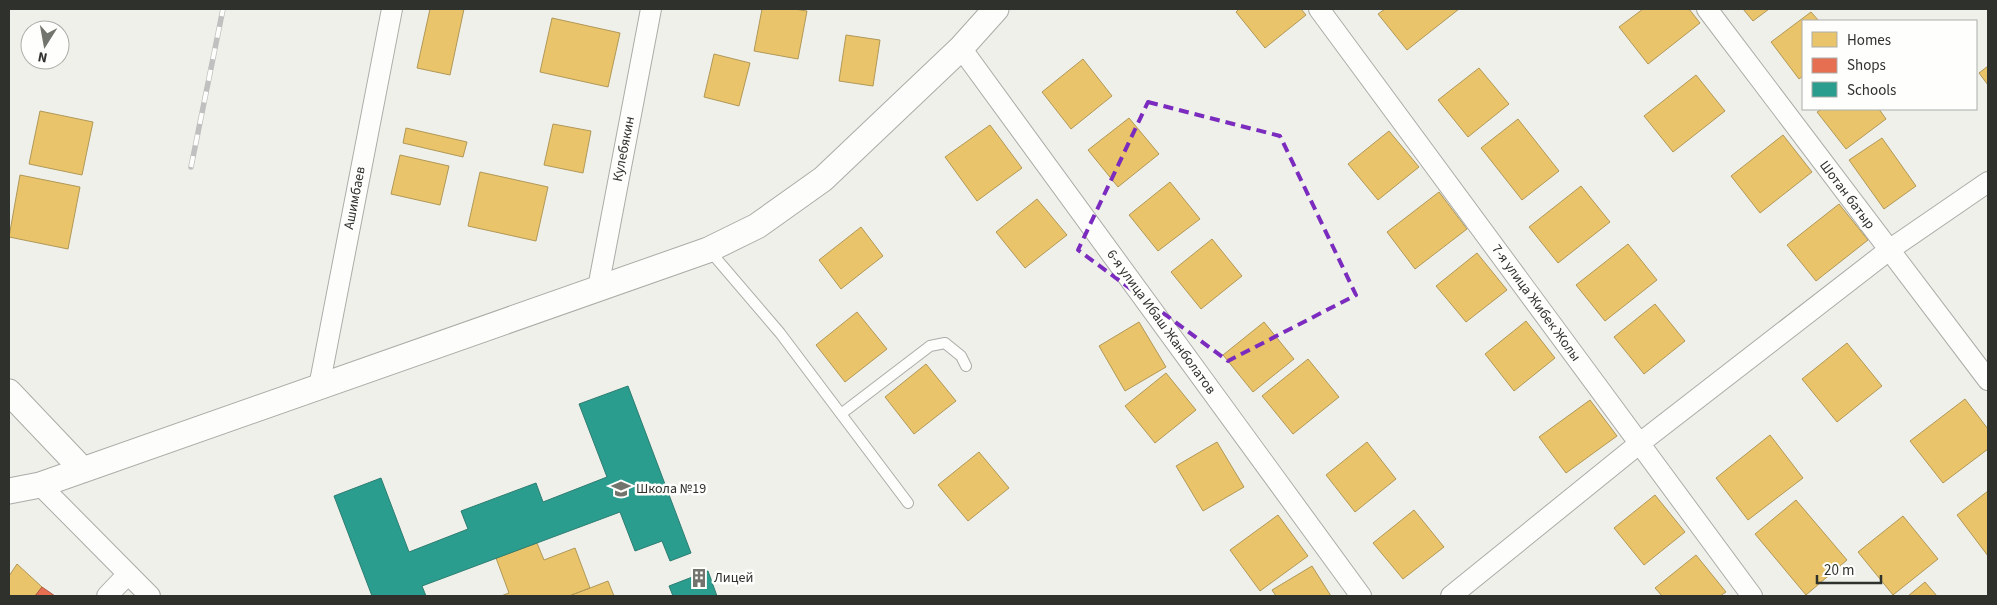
<svg xmlns="http://www.w3.org/2000/svg" width="1997" height="605" font-family="'Source Sans 3',sans-serif">
	<rect width="100%" height="100%" fill="#eff0ea"/>
	<path fill="#e9c46a" stroke="#b19857" d="M430,9h34l-14,66 -33,-7z
		M762,9h32l13,2 -9,48 -44,-8z
		M1239,9h62l5,6 -41,33 -29,-36z
		M1385,9h74l-52,41 -29,-36z
		M1643,9h46l11,14 -52,41 -29,-37z
		M1743,9h26l-16,12z
		M1811,12l8,9h-16v55l-4,3 -28,-37z
		M552,18l68,15 -12,54 -68,-15z
		M846,35l34,5 -7,46 -34,-5z
		M714,54l36,9 -11,43 -35,-9z
		M1083,59l29,37 -41,33 -29,-37z
		M1988,66v19l-9,-12z
		M1479,68l30,36 -41,33 -30,-37z
		M1696,75l29,36 -52,41 -29,-36z
		M1822,109h57l7,10 -40,30 -29,-37z
		M40,111l53,11 -11,53 -53,-11z
		M1129,118l30,36 -41,33 -30,-37z
		M1518,119l41,52 -37,29 -41,-52z
		M553,124l38,7 -8,42 -39,-8z
		M990,125l32,43 -45,33 -32,-44z
		M406,128l61,14 -4,15 -60,-14z
		M1389,131l30,36 -41,33 -30,-36z
		M1783,135l29,37 -52,41 -29,-37z
		M1882,138l34,48 -32,23 -35,-49z
		M400,155l49,11 -9,39 -49,-11z
		M480,172l68,15 -12,54 -68,-15z
		M20,175l60,12 -12,62 -59,-12z
		M1170,182l30,37 -42,32 -29,-36z
		M1581,186l29,36 -52,41 -29,-36z
		M1439,192l28,37 -52,40 -28,-37z
		M1037,199l30,36 -42,33 -29,-36z
		M1839,204l29,36 -52,41 -29,-36z
		M861,227l22,29 -42,33 -22,-29z
		M1212,239l30,37 -41,33 -30,-37z
		M1628,244l29,36 -52,41 -29,-36z
		M1477,253l30,37 -41,32 -30,-36z
		M1655,304l30,37 -41,33 -30,-37z
		M857,312l30,37 -42,33 -29,-37z
		M1526,321l29,37 -41,33 -29,-37z
		M1139,322l27,45 -41,24 -26,-45z
		M1264,322l30,37 -41,33 -30,-37z
		M1847,343l35,43 -45,36 -35,-43z
		M1308,359l31,38 -46,37 -31,-38z
		M926,364l30,37 -42,33 -29,-37z
		M1166,373l30,37 -41,33 -30,-37z
		M1965,399l23,30v20l-45,34 -33,-42z
		M1590,400l27,36 -51,37 -27,-36z
		M1770,435l33,43 -55,42 -32,-42z
		M1217,442l27,45 -41,24 -27,-45z
		M1367,442l29,37 -41,33 -29,-37z
		M979,452l30,36 -41,33 -30,-36z
		M1988,491v65l-31,-41z
		M1655,495l30,37 -41,33 -30,-37z
		M1796,500l51,60 -41,35 -51,-61z
		M1414,510l30,37 -41,32 -30,-36z
		M1278,515l30,41 -48,35 -30,-41z
		M1903,516l35,43 -45,36 -35,-43z
		M537,543l7,17 31,-12 15,40 -21,8h-68l8,-3 -13,-35z
		M1696,555l30,37 -6,4h-58l-7,-8z
		M17,564l25,23 -7,9h-26v-20z
		M1312,566l19,30h-55l-4,-6z
		M608,581l6,15h-45l21,-8z
		M1925,582l12,14h-29z"/>
	<path fill="#e76f51" stroke="#b05c46" d="M42,587l13,9h-20z"/>
	<path fill="#2a9d8f" stroke="#2c7d71" d="M628,386l63,167 -21,8 -8,-20 -27,10 -15,-39 -198,74 4,10h-54l-38,-100 47,-18 28,74 59,-23 -7,-18 75,-28 7,19 64,-25 -28,-73z
		M708,571l9,25h-44l-4,-10z"/>
	<g fill="none" stroke-linecap="round" stroke-linejoin="round">
		<g stroke="#abaca7" stroke-width="12">
			<path id="service" d="M709,250l71,83 128,170
				M841,414l89,-68 15,-3 16,13 5,10"/>
		</g>
		<g stroke="#abaca7" stroke-width="22">
			<path id="minor" d="M1319,9l433,587
				M1707,9l281,371
				M961,48l400,548
				M598,288l53,-279
				M319,387l73,-378
				M40,485l110,111
				M107,596l21,-22
				M1451,596l189,-153 249,-193 99,-68"/>
		</g>
		<g stroke="#abaca7" stroke-width="27">
			<path id="tertiary" d="M9,392l74,78
				M9,491l31,-6 668,-235 49,-24 66,-47 138,-131 35,-39"/>
		</g>
		<use href="#service" stroke="#fdfdfc" stroke-width="10"/>
		<use href="#minor" stroke="#fdfdfc" stroke-width="20"/>
		<use href="#tertiary" stroke="#fdfdfc" stroke-width="25"/>
		<g stroke="#c0c0c0" stroke-width="5.5">
			<path id="rail" d="M191,167l32,-158"/>
		</g>
		<use href="#rail" stroke="#fefffd" stroke-width="4" stroke-dasharray="11" stroke-linecap="butt"/>
	</g>
	<path fill="none" stroke="#7b2cbf" stroke-width="4" stroke-dasharray="10 6" stroke-linejoin="round" d="M1148,102l132,34 76,159 -128,66 -150,-111z"/>
	<defs>
		<g id="school-bare" transform="scale(1.5)"><path d="M0-5L7-2L0 1L-7-2ZM-4 1L0 2.5L4 1V4Q0 6-4 4Z" fill="#72746e" stroke="#fefffd" stroke-width="2.5" paint-order="stroke"/></g>
		<g id="building-bare" transform="scale(1.5)"><path d="M-4-6H4V6H1V3H-1V6H-4ZM-2.5-4.3h1.7v1.8h-1.7ZM.8-4.3h1.7v1.8H.8ZM-2.5-1h1.7V.8h-1.7ZM.8-1h1.7V.8H.8Z" fill="#72746e" stroke="#fefffd" stroke-width="2.5" paint-order="stroke"/></g>
	</defs>
	<g fill-rule="evenodd">
		<use href="#school-bare" x="621" y="489"/>
		<use href="#building-bare" x="699" y="578"/>
	</g>
	<g text-anchor="middle" dominant-baseline="central" stroke-width="5" stroke-linejoin="round" paint-order="stroke">
		<g font-size="14" fill="#2f312c" stroke="#fefffd">
			<text transform="translate(624 149) rotate(-79)">Кулебякин</text>
			<text transform="translate(1847 195) rotate(53)">Шотан батыр</text>
			<text transform="translate(355 198) rotate(-79)">Ашимбаев</text>
			<text transform="translate(1536 303) rotate(54)">7-я улица Жибек Жолы</text>
			<text transform="translate(1161 322) rotate(54)">6-я улица Ибаш Жанболатов</text>
		</g>
		<g font-size="14" fill="#2f312c" stroke="#fefffd" text-anchor="start">
			<text x="636" y="489">Школа №19</text>
			<text x="714" y="578">Лицей</text>
		</g>
	</g>
	<rect width="1997" height="605" fill="none" stroke="#2f312c" stroke-width="20"/>
	<rect x="1802" y="20" width="175" height="90" fill="#fefffd" stroke="#abada9"/>
	<rect x="1812" y="32" width="25" height="15" fill="#e9c46a" stroke="#abada9"/>
	<text x="1847" y="45" font-size="15" fill="#2f312c">Homes</text>
	<rect x="1812" y="58" width="25" height="15" fill="#e76f51" stroke="#abada9"/>
	<text x="1847" y="70" font-size="15" fill="#2f312c">Shops</text>
	<rect x="1812" y="82" width="25" height="15" fill="#2a9d8f" stroke="#abada9"/>
	<text x="1847" y="95" font-size="15" fill="#2f312c">Schools</text>
	<g transform="translate(45 45) rotate(191)"><circle r="24" fill="#fefffd" stroke="#abada9"/>
	<path d="M0-4L9 19L0 12L-9 19Z" fill="#72746e"/>
	<text y="-8" font-size="14" font-weight="bold" text-anchor="middle" fill="#2f312c">N</text>
	</g>
	<path d="M1817 575v8h64v-8" fill="none" stroke="#2f312c" stroke-width="2.5"/>
	<text x="1824" y="575" font-size="15" fill="#2f312c" stroke="#fefffd" stroke-width="4" paint-order="stroke">20 m</text>
</svg>
